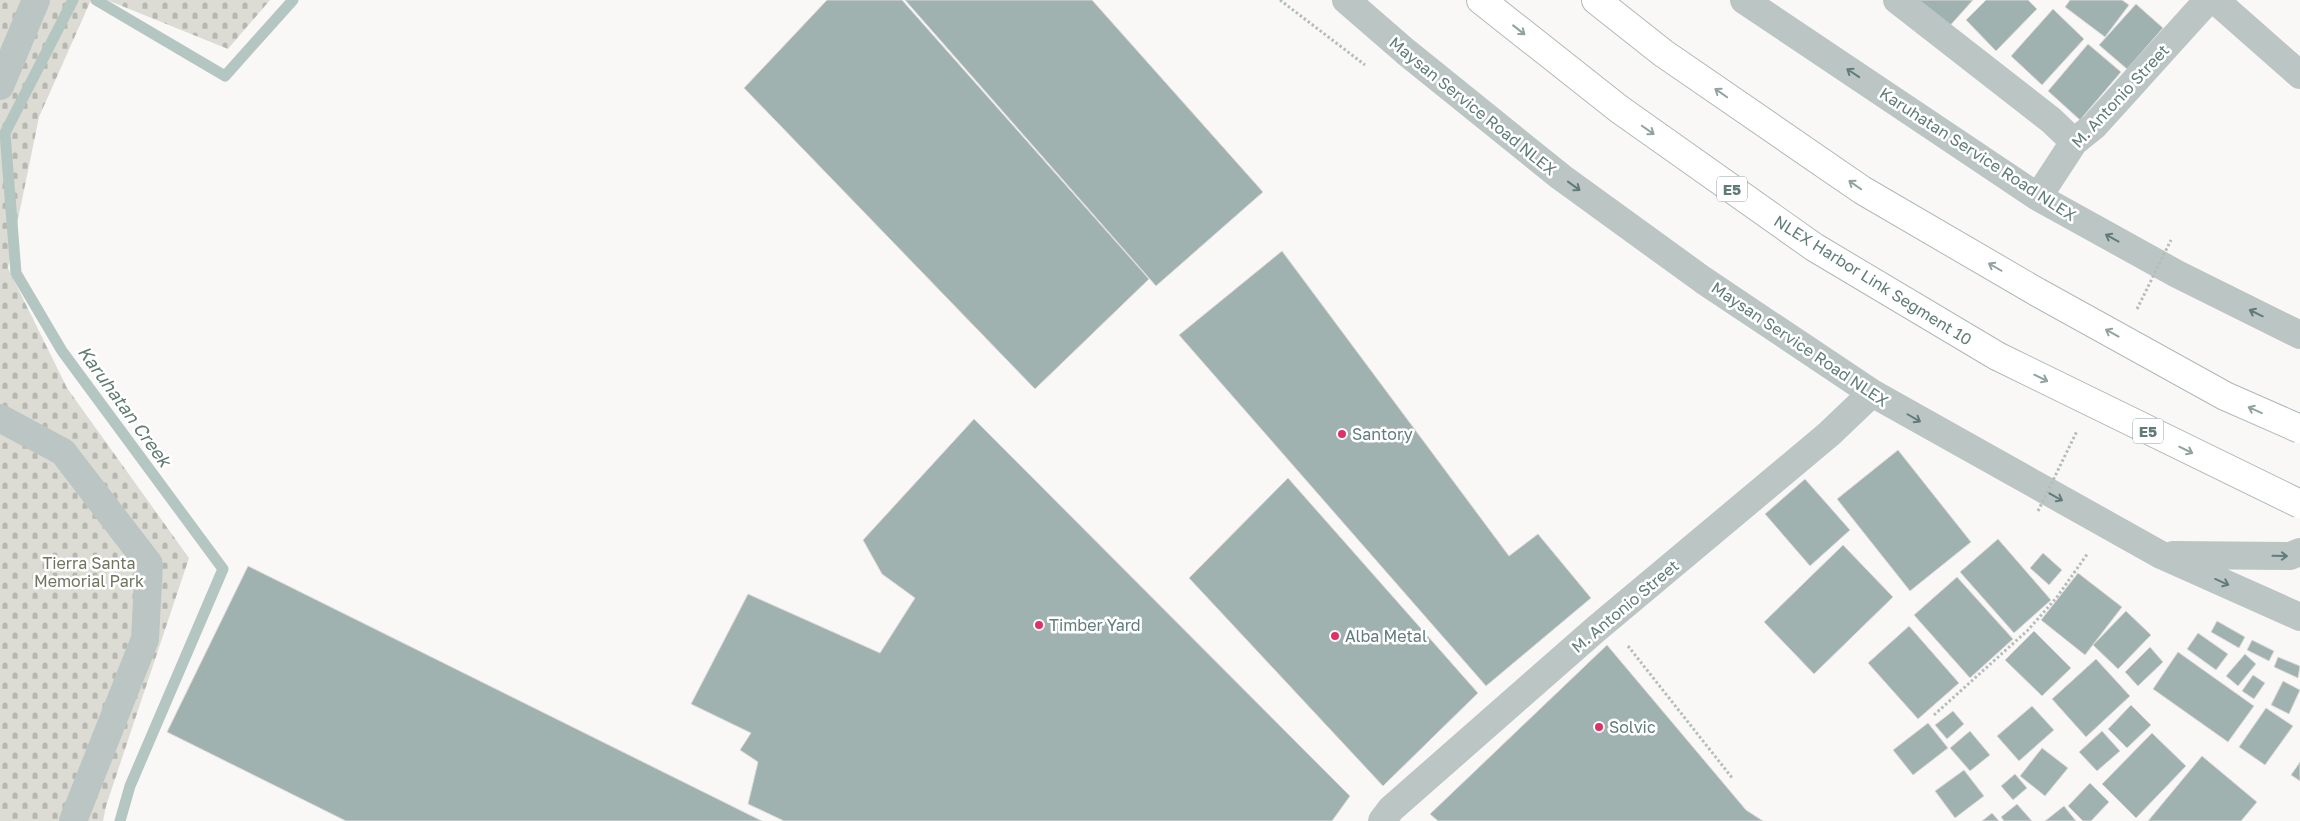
<svg xmlns="http://www.w3.org/2000/svg" width="2300" height="821" font-family="'Golos Text',sans-serif">
	<defs>
		<pattern id="cemetery-stones" width="16" height="16" patternUnits="userSpaceOnUse" patternTransform="scale(1.25)"><rect width="16" height="16" fill="#dcdcd4"/><path d="M2 7V4a2 2 0 0 1 4 0v3zM10 15v-3a2 2 0 0 1 4 0v3z" fill="#b6b7b1"/></pattern>
	</defs>
	<rect width="100%" height="100%" fill="#f9f8f7"/>
	<path fill="url(#cemetery-stones)" d="M0,0h91l-52,117 -31,151 59,120 122,170 -83,248 -3,15h-103z
		M107,0h163l-42,49z"/>
	<g fill="none" stroke-linecap="round" stroke-linejoin="round">
		<path stroke="#b4c6c1" stroke-width="11" d="M73,0l-68,133 11,140 46,78 161,218 -93,217 -10,35
			M96,0l129,76 68,-76"/>
	</g>
	<path fill="#a0b2b0" stroke="#dbdad9" d="M827,0h75l247,279 -114,110 -291,-301z
		M905,0h187l171,192 -107,94z
		M1917,0h56l-26,29z
		M1986,0h42l9,9 -41,42 -30,-31z
		M2070,0h52l7,5 -24,32 -40,-30z
		M2136,4l27,24 -36,41 -28,-24z
		M2053,9l31,30 -42,46 -31,-29z
		M2088,44l33,28 -41,48 -32,-29z
		M1282,251l227,305 29,-22 53,64 -105,88 -307,-351z
		M974,419l376,377 -18,25h-548l-36,-17 10,-42 -18,-12 11,-17 -60,-29 57,-110 132,59 35,-55 -33,-24 -19,-34z
		M1898,450l73,92 -61,49 -73,-92z
		M1288,478l190,215 -95,93 -194,-208z
		M1805,479l45,51 -40,36 -45,-52z
		M1998,539l53,61 -37,33 -54,-61z
		M1843,545l50,52 -79,77 -50,-52z
		M2043,553l19,17 -13,15 -19,-17z
		M248,566l514,255h-416l-179,-89z
		M2078,573l44,34 -37,48 -44,-35z
		M1957,577l56,62 -43,39 -56,-63z
		M2126,611l25,24 -33,34 -25,-24z
		M2217,621l28,16 -6,11 -28,-16z
		M1909,626l50,57 -41,36 -50,-56z
		M2034,631l37,37 -29,28 -37,-36z
		M2198,633l30,21 -12,16 -29,-21z
		M2252,640l22,11 -5,10 -22,-11z
		M1607,645l139,165 17,11h-325l-8,-7z
		M2150,647l13,15 -25,24 -13,-14z
		M2178,652l76,54 -26,36 -75,-53z
		M2245,654l11,10 -18,22 -12,-10z
		M2278,657l22,9 -2,12 -24,-11z
		M2096,659l34,37 -44,41 -34,-38z
		M2253,675l12,8 -11,16 -12,-8z
		M2283,681l17,9 -11,24 -18,-9z
		M2131,705l20,20 -24,23 -19,-19z
		M2032,706l22,24 -35,31 -22,-25z
		M2266,708l27,18 -28,39 -26,-18z
		M1953,711l11,13 -17,15 -12,-14z
		M1928,723l20,25 -35,27 -20,-25z
		M1970,731l20,24 -20,16 -20,-23z
		M2102,731l18,20 -23,20 -18,-19z
		M2152,733l34,33 -50,52 -34,-34z
		M2042,748l26,20 -23,28 -25,-20z
		M2202,756l55,46 -16,19h-93z
		M2300,762v19l-9,-6z
		M1964,770l20,26 -29,22 -20,-27z
		M2015,774l12,14 -14,12 -12,-14z
		M2090,783l19,19 -18,19h-8l-15,-15z
		M2017,804l15,17h-28l-3,-4z
		M2064,806l12,15h-31z
		M1992,813l7,8h-17z"/>
	<g fill="none" stroke-linecap="round" stroke-linejoin="round">
		<g stroke="#b0b9b8" stroke-width="30">
			<path id="highway" d="M1481,0l138,109 195,138 183,109
				M1596,0l67,53 199,137 175,102"/>
		</g>
		<path stroke="#b4bdbc" stroke-width="3" stroke-dasharray="2.5 2.5" stroke-linecap="butt" d="M1280,0l85,65
			M1628,646l105,133
			M1934,715l94,-85 29,-33 31,-44"/>
		<path stroke="#bbc5c4" stroke-width="28" d="M1346,0l60,52 155,125 142,103 169,113 289,162 139,62
			M1744,0l294,197 139,77 123,61
			M1897,0l154,120 23,22
			M2215,0l85,75
			M0,86l36,-86
			M2038,197l36,-55 20,-16 114,-126
			M0,418l63,34 86,112 -4,75 -72,182
			M2173,555l117,1 10,-4
			M1382,821l9,-12 205,-180 233,-195 43,-41"/>
		<use href="#highway" stroke="#fff" stroke-width="28"/>
		<g stroke="#b0b9b8" stroke-width="30" stroke-linecap="butt">
			<path id="highway-bridge" d="M2037,292l188,104 75,33
				M1997,356l303,148"/>
		</g>
		<path stroke="#b4bdbc" stroke-width="3" stroke-dasharray="2.5 2.5" stroke-linecap="butt" d="M2137,309l34,-69
			M2038,511l39,-80"/>
		<use href="#highway-bridge" stroke="#fff" stroke-width="28"/>
	</g>
	<defs><path id="oneway-shaft" d="M-6 0H5M1.5-3L5.5 0L1.5 3" fill="none" stroke-width="1.6" stroke-linecap="round" stroke-linejoin="round" transform="scale(1.25)"/></defs>
	<g stroke="#90a3a1">
		<use href="#oneway-shaft" transform="translate(1519 30) rotate(38)"/>
		<use href="#oneway-shaft" transform="translate(1721 93) rotate(-145)"/>
		<use href="#oneway-shaft" transform="translate(1648 130) rotate(35)"/>
		<use href="#oneway-shaft" transform="translate(1855 185) rotate(-145)"/>
		<use href="#oneway-shaft" transform="translate(1995 267) rotate(-150)"/>
		<use href="#oneway-shaft" transform="translate(2112 333) rotate(-151)"/>
		<use href="#oneway-shaft" transform="translate(2041 378) rotate(26)"/>
		<use href="#oneway-shaft" transform="translate(2255 410) rotate(-156)"/>
		<use href="#oneway-shaft" transform="translate(2186 450) rotate(26)"/>
	</g>
	<g stroke="#607c79">
		<use href="#oneway-shaft" transform="translate(1853 73) rotate(-146)"/>
		<use href="#oneway-shaft" transform="translate(1574 186) rotate(36)"/>
		<use href="#oneway-shaft" transform="translate(2112 238) rotate(-151)"/>
		<use href="#oneway-shaft" transform="translate(2256 313) rotate(-154)"/>
		<use href="#oneway-shaft" transform="translate(1914 418) rotate(30)"/>
		<use href="#oneway-shaft" transform="translate(2056 497) rotate(29)"/>
		<use href="#oneway-shaft" transform="translate(2280 556) rotate(1)"/>
		<use href="#oneway-shaft" transform="translate(2222 582) rotate(24)"/>
	</g>
	<g fill="#e03167" stroke="#fff" stroke-width="2">
		<circle cx="1342" cy="434" r="5"/>
		<circle cx="1039" cy="625" r="5"/>
		<circle cx="1335" cy="636" r="5"/>
		<circle cx="1599" cy="727" r="5"/>
	</g>
	<g text-anchor="middle" dominant-baseline="central" stroke-width="5" stroke-linejoin="round" paint-order="stroke">
		<g fill="#fff" stroke="#90a3a1" stroke-width="1">
			<rect x="1717" y="176.5" width="30" height="25" rx="4"/>
			<rect x="2133" y="418.5" width="30" height="25" rx="4"/>
		</g>
		<g font-size="15" font-weight="bold" fill="#607c79">
			<text x="1732" y="189">E5</text>
			<text x="2148" y="431">E5</text>
		</g>
		<g font-size="16" fill="#607c79" stroke="#fff">
			<text transform="translate(2120 96) rotate(-47)">M. Antonio Street</text>
			<text transform="translate(1473 106) rotate(39)">Maysan Service Road NLEX</text>
			<text transform="translate(1978 154) rotate(33)">Karuhatan Service Road NLEX</text>
			<text transform="translate(1873 280) rotate(32)">NLEX Harbor Link Segment 10</text>
			<text transform="translate(1800 344) rotate(34)">Maysan Service Road NLEX</text>
			<text transform="translate(1625 606) rotate(-40)">M. Antonio Street</text>
		</g>
		<g font-size="16" fill="#607c79" stroke="#fff" text-anchor="start">
			<text x="1352" y="434">Santory</text>
			<text x="1049" y="625">Timber Yard</text>
			<text x="1345" y="636">Alba Metal</text>
			<text x="1609" y="727">Solvic</text>
		</g>
		<g font-size="16" fill="#6f745f" stroke="#fff">
			<text x="89" y="563">Tierra Santa<tspan x="89" dy="18">Memorial Park</tspan></text>
		</g>
		<g font-size="18" font-style="italic" fill="#607c74" stroke="#fff">
			<text transform="translate(125 406) rotate(54)">Karuhatan Creek</text>
		</g>
	</g>
</svg>
